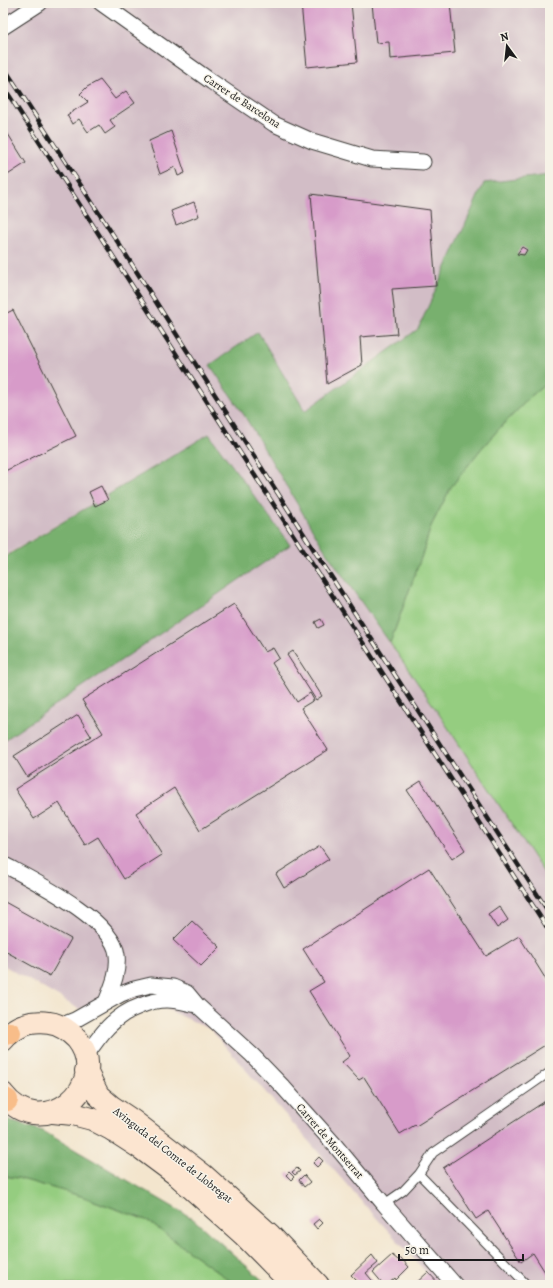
<svg xmlns="http://www.w3.org/2000/svg" width="553" height="1288" font-family="Alegreya,serif">
	<rect width="100%" height="100%" fill="#f7f3e8"/>
	<filter id="ink" filterUnits="userSpaceOnUse"><feTurbulence type="fractalNoise" baseFrequency=".025" numOctaves="2"/><feDisplacementMap in="SourceGraphic" scale="8" xChannelSelector="R" yChannelSelector="G"/><feConvolveMatrix kernelMatrix="1 2 1 2 8 2 1 2 1" color-interpolation-filters="sRGB"/></filter>
	<filter id="wash" filterUnits="userSpaceOnUse"><feTurbulence type="fractalNoise" baseFrequency=".012" numOctaves="4" result="noise"/><feDisplacementMap in="SourceGraphic" scale="16" xChannelSelector="R" yChannelSelector="G"/><feGaussianBlur stdDeviation="0.9" result="paint"/><feColorMatrix in="noise" values="0 0 0 0 0 0 0 0 0 0 0 0 0 0 0 0 0 1.4 0 .05"/><feComposite in="paint" operator="in"/></filter>
	<g filter="url(#wash)">
		<rect width="100%" height="100%" fill="#f3e5cd"/>
		<path fill="#d2bdc6" d="M3,3h547v172l-66,8 -66,146 -114,83 -46,-80 -48,33 34,50 82,137 109,156 115,174v403h-112l-77,-84 -151,-172 -68,-31 -63,11 -76,-44v-224l286,-196 -80,-111 -206,123z"/>
		<path fill="#95cd80" stroke="#58744e" d="M550,380v502l-115,-174 -45,-65 32,-88 9,-29 20,-39 30,-38 16,-18 33,-34z
			M3,1176l15,2 63,18 65,24 90,65h-233z"/>
		<path fill="#78b06e" stroke="#4a6645" d="M550,175v205l-20,17 -33,34 -16,18 -30,38 -20,39 -9,29 -32,88 -64,-91 -82,-137 -34,-50 48,-33 47,79 113,-82 66,-146z
			M209,434l81,111 -287,196v-183z
			M3,1119l40,12 149,87 76,67h-32l-90,-65 -65,-24 -63,-18 -15,-2z"/>
		<g id="blocks">
			<path fill="#d79bc9" d="M301,3h50l6,59 -50,5z
				M372,3h78l5,50 -65,6 -1,-17 -13,1z
				M100,80l15,19 11,-8 9,12 -25,17 5,7 -10,7 -6,-9 -11,7 -9,-13 -7,5 -5,-9 21,-13 -8,-8 7,-7z
				M3,126l23,37 -23,15z
				M171,131l14,42 -7,3 -3,-9 -15,7 -11,-33z
				M311,194l119,16 6,76 -44,3 5,45 -37,3 2,28 -35,19z
				M194,202l5,14 -23,9 -5,-14z
				M522,247l5,3 -3,5 -7,-1z
				M13,310l63,126 -73,36v-157z
				M101,486l7,14 -13,6 -6,-14z
				M234,604l31,48 8,-4 6,10 -7,5 25,39 13,-9 4,7 -13,8 27,42 -128,80 -26,-42 -38,25 26,42 -38,24 -26,-42 -13,8 -26,-42 -25,16 -19,-30 88,-56 -21,-33z
				M321,619l3,6 -6,3 -3,-6z
				M293,651l29,45 -6,4 -29,-45z
				M78,715l13,21 -64,41 -13,-21z
				M421,781l44,69 -13,9 -45,-69z
				M320,846l9,13 -45,29 -8,-14z
				M429,868l57,88 33,-20 31,50v56l-134,84 -1,-1 -15,9 -36,-57 -5,3 -17,-18 8,-6 -41,-65 15,-9 -21,-33z
				M3,901l68,38 -21,37 -47,-26z
				M499,906l9,14 -11,8 -9,-14z
				M192,921l28,26 -19,19 -28,-26z
				M550,1098v182l-17,-27 -12,9 -33,-51 -12,8 -33,-51z
				M319,1157l4,4 -6,6 -4,-4z
				M297,1168l3,3 -5,4 -3,-3z
				M289,1172l5,5 -3,3 -5,-5z
				M304,1175l6,7 -6,5 -5,-7z
				M319,1219l4,4 -6,6 -4,-5z
				M372,1255l6,8 -12,10 10,12h-15l-10,-10z
				M392,1255l6,5 3,-2 8,9 -13,13 -1,-2 -8,7h-3l-11,-13z
				M428,1272l12,13h-26z"/>
		</g>
	</g>
	<g filter="url(#ink)">
		<use href="#blocks" fill-opacity="0" stroke="#3c3a37" stroke-width="1"/>
		<g fill="none" stroke-linecap="round" stroke-linejoin="round">
			<g stroke="#3c3a37" stroke-width="10">
				<path id="service" d="M419,1174l108,111
					M384,1204l19,-13 16,-17 14,-21 117,-81"/>
			</g>
			<g stroke="#3c3a37" stroke-width="17">
				<path id="minor" d="M101,3l111,79 62,42 38,17 60,18 51,3
					M3,27l37,-24
					M3,864c29,16 110,55 114,91 2,17 -5,32 -11,47
					M60,1026l15,-6 46,-26 13,-5 17,-4 22,2 14,6 10,12 55,50 31,32 51,57 50,60 71,81
					M85,1057c15,-22 29,-42 55,-51 9,-4 17,-6 27,-6 10,0 20,3 30,5"/>
			</g>
			<g stroke="#3c3a37" stroke-width="24">
				<path id="secondary" d="M3,1040c12,-14 27,-20 46,-17 11,1 20,8 28,16 37,46 -35,106 -74,55
					M86,1071l12,24 14,12 21,14 70,54 67,60 48,50
					M53,1112l20,2 19,5 19,10 31,20 35,26 67,60 49,50"/>
			</g>
			<g stroke="#3c3a37" stroke-width="24">
				<path id="trunk" d="M3,1034l7,-1
					M3,1098l4,2"/>
			</g>
			<use href="#service" stroke="#fff" stroke-width="8"/>
			<use href="#minor" stroke="#fff" stroke-width="15"/>
			<use href="#secondary" stroke="#fce5d0" stroke-width="22"/>
			<use href="#trunk" stroke="#f8bd89" stroke-width="22"/>
			<g stroke="#1c1c1c" stroke-width="4.5">
				<path id="rail" d="M3,66l116,178 202,317 229,353
					M3,86l547,846"/>
			</g>
			<use href="#rail" stroke="#f7f3e8" stroke-width="3" stroke-dasharray="9" stroke-linecap="butt"/>
		</g>
	</g>
	<g text-anchor="middle" dominant-baseline="central" stroke-width="3" stroke-linejoin="round" paint-order="stroke">
		<g font-size="11" fill="#1c1c1c" stroke="#f7f3e8">
			<text transform="translate(242 101) rotate(33)">Carrer de Barcelona</text>
			<text transform="translate(330 1141) rotate(49)">Carrer de Montserrat</text>
			<text transform="translate(173 1155) rotate(38)">Avinguda del Comte de Llobregat</text>
		</g>
	</g>
	<rect width="553" height="1288" fill="none" stroke="#f7f3e8" stroke-width="16"/>
	<g transform="translate(507 46) rotate(345)" stroke="#f7f3e8" stroke-width="3" paint-order="stroke">
	<path d="M0-3L7 15L0 10L-7 15Z" fill="#1c1c1c"/>
	<text y="-6" font-size="11" font-weight="bold" text-anchor="middle" fill="#1c1c1c">N</text>
	</g>
	<path d="M399 1254v6h124v-6" fill="none" stroke="#1c1c1c" stroke-width="2"/>
	<text x="405" y="1254" font-size="12" fill="#1c1c1c" stroke="#f7f3e8" stroke-width="3" paint-order="stroke">50 m</text>
</svg>
